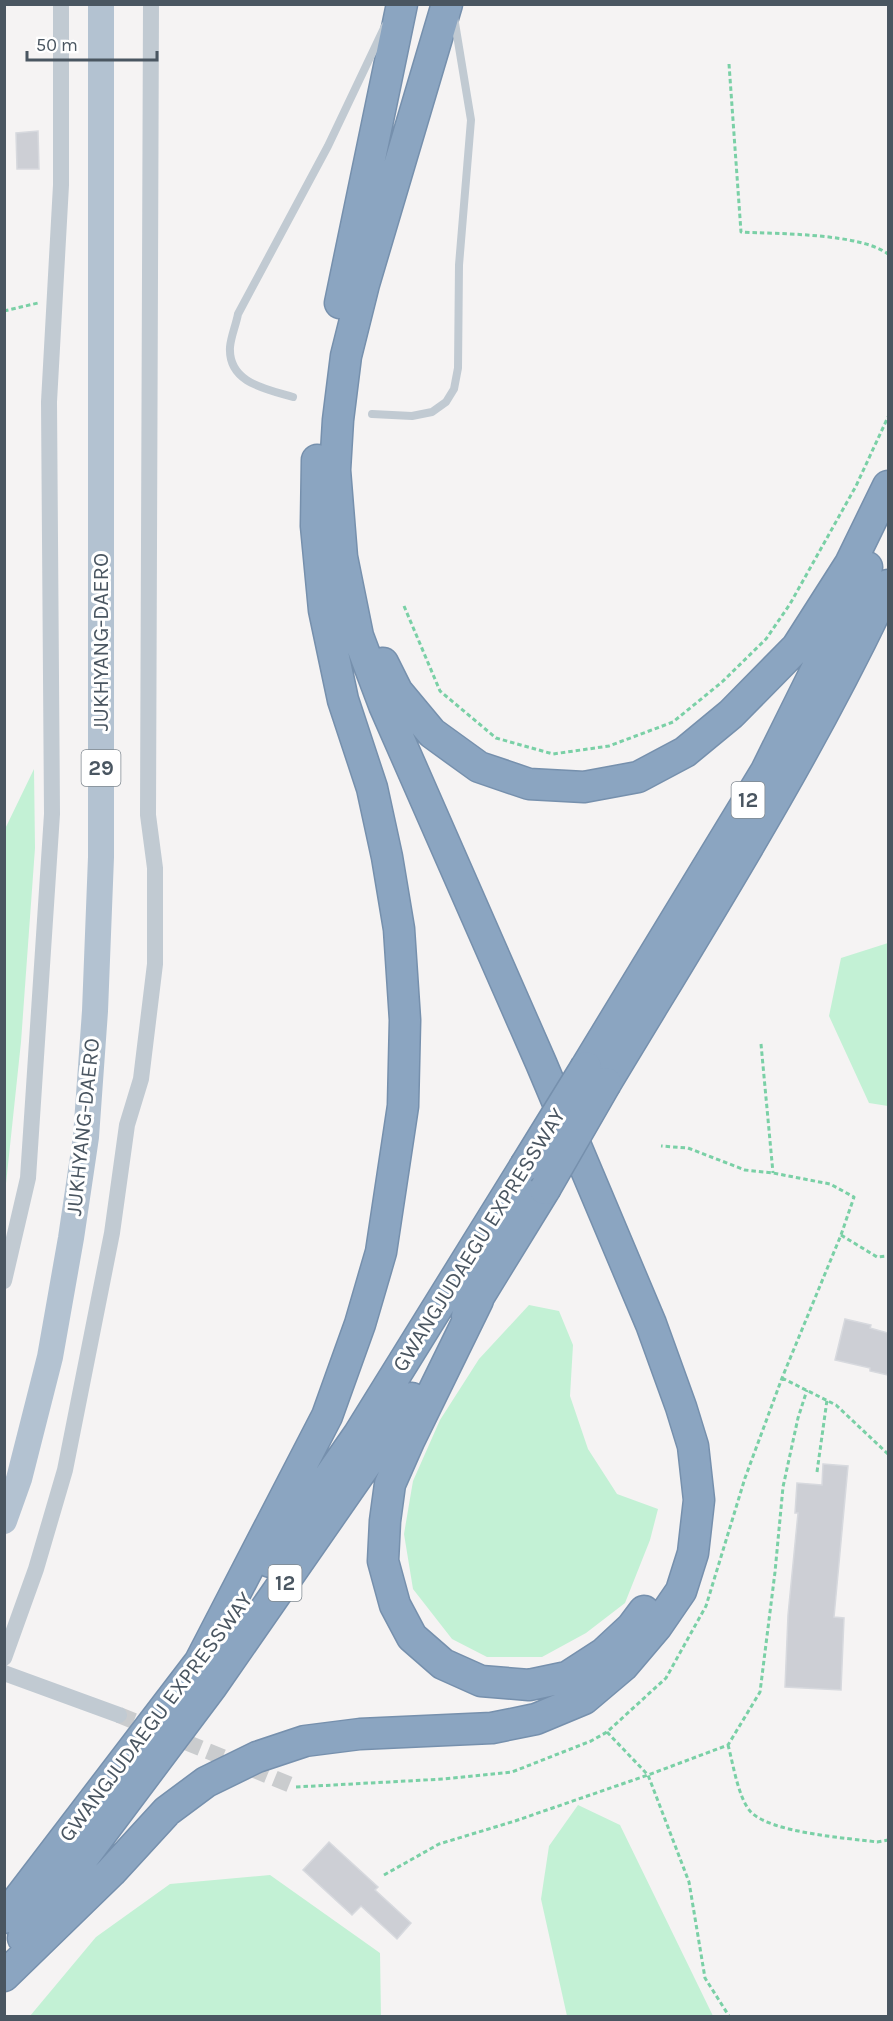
<svg xmlns="http://www.w3.org/2000/svg" width="893" height="2021" font-family="Karla,sans-serif">
	<rect width="100%" height="100%" fill="#f5f3f3"/>
	<path fill="#c3f1d5" d="M34,769l1,79 -14,194 -16,151v-364z
		M888,943v163l-19,-3 -40,-87 12,-58z
		M529,1305l30,6 14,34 -3,51 18,53 29,45 41,15 -8,31 -25,63 -39,30 -44,24h-55l-35,-18 -39,-50 -9,-55 9,-53 27,-61 39,-61z
		M578,1805l42,20 93,191h-146l-26,-117 8,-53z
		M270,1875l110,78 1,63h-351l66,-79 74,-53z"/>
	<path fill="#cdcfd5" stroke="#d7d9de" stroke-width="1.5" d="M38,131l1,38h-22l-1,-36z
		M845,1319l26,6 -1,3 18,5v42l-18,-4v-3l-35,-8z
		M823,1464l25,2 -14,151 10,1 -3,72 -56,-3 3,-72 10,-102h-3l2,-30 25,2z
		M329,1842l49,45 -3,3 36,33 -14,16 -36,-33 -9,9 -49,-45z"/>
	<g fill="none" stroke-linecap="round" stroke-linejoin="round">
		<path stroke="#caccce" stroke-width="16" stroke-dasharray="16 8" stroke-linecap="butt" d="M119,1715l177,72"/>
		<g stroke="#7690ad" stroke-width="33">
			<path id="highway" d="M340,303l62,-299
				M383,663l14,28 35,42 47,34 50,17 55,3 54,-10 47,-25 46,-38 66,-67 53,-83 38,-78
				M586,1067l180,-296 101,-204
				M606,1083c98,-163 201,-325 282,-498
				M478,1300l-69,141 -19,43 -5,37 -2,40 12,44 17,32 31,27 38,17 48,4 38,-8 37,-24 28,-26 12,-16
				M467,1316l78,-127
				M270,1562l89,-128 166,-268
				M195,1671l132,-255 33,-92 21,-72 22,-146 2,-86 -6,-91 -12,-72 -15,-69 -29,-88 -19,-90 -8,-84 1,-66
				M4,1918l201,-263
				M23,1938l189,-252 200,-288
				M4,1976l107,-104 56,-61 39,-29 51,-25 48,-16 55,-7 132,-6 44,-9 48,-20 39,-33 34,-40 24,-35 12,-38 6,-53 -6,-54 -12,-39 -30,-83 -110,-261 -157,-358 -26,-69 -16,-79 -7,-87 3,-50 8,-64 18,-72 83,-280"/>
		</g>
		<path stroke="#7ad0a6" stroke-width="3" stroke-dasharray="4.5 3" stroke-linecap="butt" d="M729,64l12,168c37,2 119,1 147,22
			M4,311l34,-8
			M404,606l36,85 56,47 57,16 56,-8 64,-24 49,-40 44,-43 24,-35 66,-118 32,-69
			M761,1044l12,129
			M841,1235l36,22 11,-1
			M782,1378l54,27 52,49
			M817,1472l10,-72
			M607,1732l41,43 41,107 16,96 24,38
			M728,1745c5,18 10,52 22,66 19,22 98,27 127,31l11,-2
			M296,1787l148,-8 68,-7 79,-31 16,-9 59,-54 40,-72 39,-128 37,-100 59,-143 13,-38 -24,-13 -57,-11 -28,-3 -57,-22 -27,-2
			M384,1875l55,-31 76,-23 133,-46 80,-30 32,-53 15,-120 8,-85 15,-69 9,-28"/>
		<path stroke="#c1cad2" stroke-width="8" d="M293,397c-27,-8 -65,-14 -63,-50 1,-11 6,-22 8,-33l90,-168 57,-120
			M372,414l40,2 20,-4 14,-10 8,-13 4,-21 1,-103 12,-145 -17,-103"/>
		<path stroke="#c1cad2" stroke-width="16" d="M4,1281l24,-103 24,-364 -3,-412 12,-217v-181
			M4,1658l32,-89 29,-99 47,-237 15,-108 14,-46 14,-115v-96l-7,-53 3,-811
			M4,1673l115,42"/>
		<path stroke="#b3c2d1" stroke-width="26" d="M4,1521l15,-42 31,-122 21,-119 15,-101 9,-126 6,-154v-853"/>
		<use href="#highway" stroke="#8ba5c1" stroke-width="30"/>
		<g stroke="#7690ad" stroke-width="33" stroke-linecap="butt">
			<path id="highway-bridge" d="M525,1166l61,-99
				M545,1189l61,-106"/>
		</g>
		<use href="#highway-bridge" stroke="#8ba5c1" stroke-width="30"/>
	</g>
	<g text-anchor="middle" dominant-baseline="central" stroke-width="6" stroke-linejoin="round" paint-order="stroke">
		<g fill="#fff" stroke="#808990" stroke-width="1.5">
			<rect x="81.5" y="750" width="39" height="36" rx="4.5"/>
			<rect x="731.5" y="782" width="33" height="36" rx="4.5"/>
			<rect x="268.5" y="1565" width="33" height="36" rx="4.5"/>
		</g>
		<g font-size="21" font-weight="bold" fill="#4a5661">
			<text x="101" y="768">29</text>
			<text x="748" y="800">12</text>
			<text x="285" y="1583">12</text>
		</g>
		<g font-size="22" fill="#4a5661" stroke="#fff">
			<text transform="translate(101 642) rotate(-90)">JUKHYANG-DAERO</text>
			<text transform="translate(83 1127) rotate(-84)">JUKHYANG-DAERO</text>
			<text transform="translate(479 1240) rotate(-58)">GWANGJUDAEGU EXPRESSWAY</text>
			<text transform="translate(156 1717) rotate(-53)">GWANGJUDAEGU EXPRESSWAY</text>
		</g>
	</g>
	<rect width="893" height="2021" fill="none" stroke="#4a5661" stroke-width="12"/>
	<path d="M27 51v9h130v-9" fill="none" stroke="#4a5661" stroke-width="3"/>
	<text x="36" y="51" font-size="18" fill="#4a5661" stroke="#ffffff" stroke-width="4.5" paint-order="stroke">50 m</text>
</svg>
